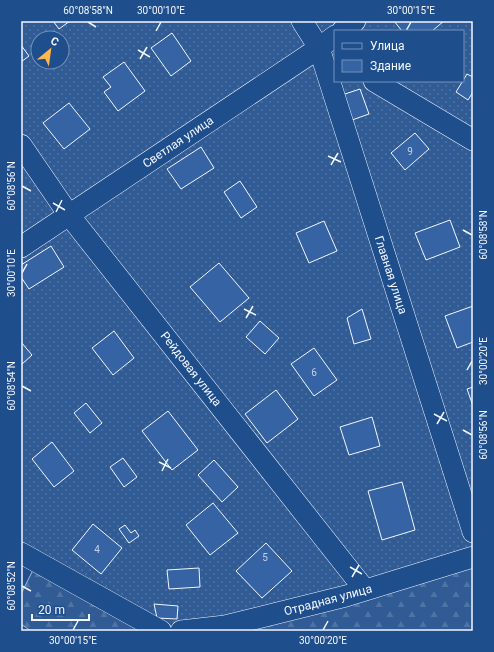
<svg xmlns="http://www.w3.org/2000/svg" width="494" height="652" font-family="Roboto,sans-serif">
	<defs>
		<pattern id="forest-firs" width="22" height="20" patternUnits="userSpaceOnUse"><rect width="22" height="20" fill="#305b95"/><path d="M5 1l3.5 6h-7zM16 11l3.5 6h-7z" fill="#4e73a5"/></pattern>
		<pattern id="garden-dots" width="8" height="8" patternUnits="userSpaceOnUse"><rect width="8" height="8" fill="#305b95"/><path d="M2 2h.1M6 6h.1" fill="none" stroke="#4e73a5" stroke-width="1.8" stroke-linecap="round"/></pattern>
	</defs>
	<rect width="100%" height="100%" fill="#1f4e8c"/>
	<path fill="url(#forest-firs)" stroke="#a8bbd7" d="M473,556v75h-294z
		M37,562l124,69h-130l-10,-7v-30z"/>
	<path fill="url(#garden-dots)" stroke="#a8bbd7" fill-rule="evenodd" d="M21,21h452v535l-245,69 -67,6 -140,-78zM335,31h128v50h-128zM38,38h24v24h-24z"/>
	<path fill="#3563a3" stroke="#f2f6ff" d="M53,21h17l-11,8z
		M394,21h50l-12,10h-30z
		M172,33l19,28 -20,15 -20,-28z
		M21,45l8,11 -8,6z
		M124,62l21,29 -27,20 -14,-19 7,-5 -8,-10z
		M467,74l6,3v15l-5,8 -12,-8z
		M360,89l9,25 -17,6 -10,-25z
		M69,103l21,26 -26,20 -21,-26z
		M415,133l14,16 -24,21 -14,-17z
		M201,147l13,21 -33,21 -14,-20z
		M240,181l17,26 -16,11 -17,-26z
		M450,220l10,27 -34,13 -11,-27z
		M324,221l13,30 -28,12 -13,-30z
		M51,246l13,21 -35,22 -8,-12v-12z
		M219,263l30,35 -29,24 -30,-35z
		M473,306v36l-16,6 -12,-32z
		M362,309l9,30 -17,5 -7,-26z
		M260,321l19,17 -14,16 -19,-17z
		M114,331l20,27 -21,17 -21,-27z
		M21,342l11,13 -11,10z
		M314,348l23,32 -23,16 -23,-32z
		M473,387v19l-6,-17z
		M276,390l22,29 -31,24 -22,-29z
		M86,403l16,20 -12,10 -16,-20z
		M168,411l30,39 -26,20 -30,-39z
		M372,417l8,29 -31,9 -9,-28z
		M52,442l22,29 -20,16 -22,-28z
		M123,458l14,19 -13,10 -14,-20z
		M214,460l24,27 -16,15 -24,-27z
		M402,482l13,48 -33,10 -14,-49z
		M213,503l25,30 -28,22 -24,-30z
		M93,524l29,24 -21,26 -29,-24z
		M125,525l6,8 4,-3 4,6 -10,7 -10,-14z
		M266,543l26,28 -30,27 -26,-27z
		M199,568l1,19 -31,2 -2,-19z
		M154,604l24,2 -1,13 -20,-1z"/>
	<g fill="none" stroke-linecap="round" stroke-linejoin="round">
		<g stroke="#f2f6ff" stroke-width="22">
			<path id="minor" d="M302,21l17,27 154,484
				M342,31l13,-10
				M374,81l99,59
				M21,145l48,70 296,375
				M21,247l298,-199 16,-12
				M21,553l140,78
				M181,631l44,-5 121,-30 127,-39"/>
		</g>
		<use href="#minor" stroke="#1f4e8c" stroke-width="21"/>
	</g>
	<path fill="none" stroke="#f2f6ff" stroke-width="1.5" d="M88,22l8,5M156,31l5,-9M406,31l5,-9M138,50l12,7M140,59l7,-12M328,156l13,6M331,165l7,-12M22,186l9,5M53,203l12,7M56,212l6,-12M463,230l9,5M22,273l5,-9M244,309l12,6M246,318l7,-12M467,370l5,-9M22,386l9,5M434,414l13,7M437,424l7,-12M463,430l9,5M159,462l12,6M162,471l6,-12M350,567l12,7M352,577l7,-12M22,586l9,5M73,630l5,-9M323,630l5,-9"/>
	<g text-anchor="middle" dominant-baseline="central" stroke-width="3" stroke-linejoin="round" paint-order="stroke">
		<g font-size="10" fill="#c3d1e8">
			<text x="410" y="151">9</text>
			<text x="314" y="372">6</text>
			<text x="97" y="549">4</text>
			<text x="265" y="557">5</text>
		</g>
		<g font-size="12" fill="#f2f6ff" stroke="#1f4e8c">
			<text transform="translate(178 142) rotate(-34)">Светлая улица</text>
			<text transform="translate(391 275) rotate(72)">Главная улица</text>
			<text transform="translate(191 369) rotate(52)">Рейдовая улица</text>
			<text transform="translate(328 600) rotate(-15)">Отрадная улица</text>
		</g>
	</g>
	<rect width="494" height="652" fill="none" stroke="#1f4e8c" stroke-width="44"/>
	<rect x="334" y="30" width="130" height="52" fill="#1f4e8c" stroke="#7391ba"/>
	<rect x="342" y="43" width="20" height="6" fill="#1f4e8c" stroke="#7391ba"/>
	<text x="370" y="50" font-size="12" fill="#f2f6ff">Улица</text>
	<rect x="342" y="60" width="20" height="12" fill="#3563a3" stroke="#7391ba"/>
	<text x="370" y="70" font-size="12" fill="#f2f6ff">Здание</text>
	<g transform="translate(50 50) rotate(29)"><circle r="19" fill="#1f4e8c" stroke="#7391ba"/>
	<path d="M0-3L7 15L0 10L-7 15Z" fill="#ffb74d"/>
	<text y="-6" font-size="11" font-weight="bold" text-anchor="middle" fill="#f2f6ff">С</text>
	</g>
	<path d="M32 614v6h57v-6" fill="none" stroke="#f2f6ff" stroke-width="2"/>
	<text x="38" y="614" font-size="12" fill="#f2f6ff" stroke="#1f4e8c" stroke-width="3" paint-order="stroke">20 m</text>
	<rect x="22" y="22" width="450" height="608" fill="none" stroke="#f2f6ff" stroke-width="1.5"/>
	<g font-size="10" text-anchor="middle" fill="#f2f6ff">
		<text x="88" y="14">60°08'58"N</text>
		<text x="161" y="14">30°00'10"E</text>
		<text x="411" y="14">30°00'15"E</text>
		<text transform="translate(11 186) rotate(-90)" y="4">60°08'56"N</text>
		<text transform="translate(483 235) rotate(-90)" y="4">60°08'58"N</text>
		<text transform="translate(11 273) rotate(-90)" y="4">30°00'10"E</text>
		<text transform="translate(483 361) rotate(-90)" y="4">30°00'20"E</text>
		<text transform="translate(11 386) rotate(-90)" y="4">60°08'54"N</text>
		<text transform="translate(483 435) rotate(-90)" y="4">60°08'56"N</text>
		<text transform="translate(11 586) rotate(-90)" y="4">60°08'52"N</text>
		<text x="73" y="644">30°00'15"E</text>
		<text x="323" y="644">30°00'20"E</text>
	</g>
</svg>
